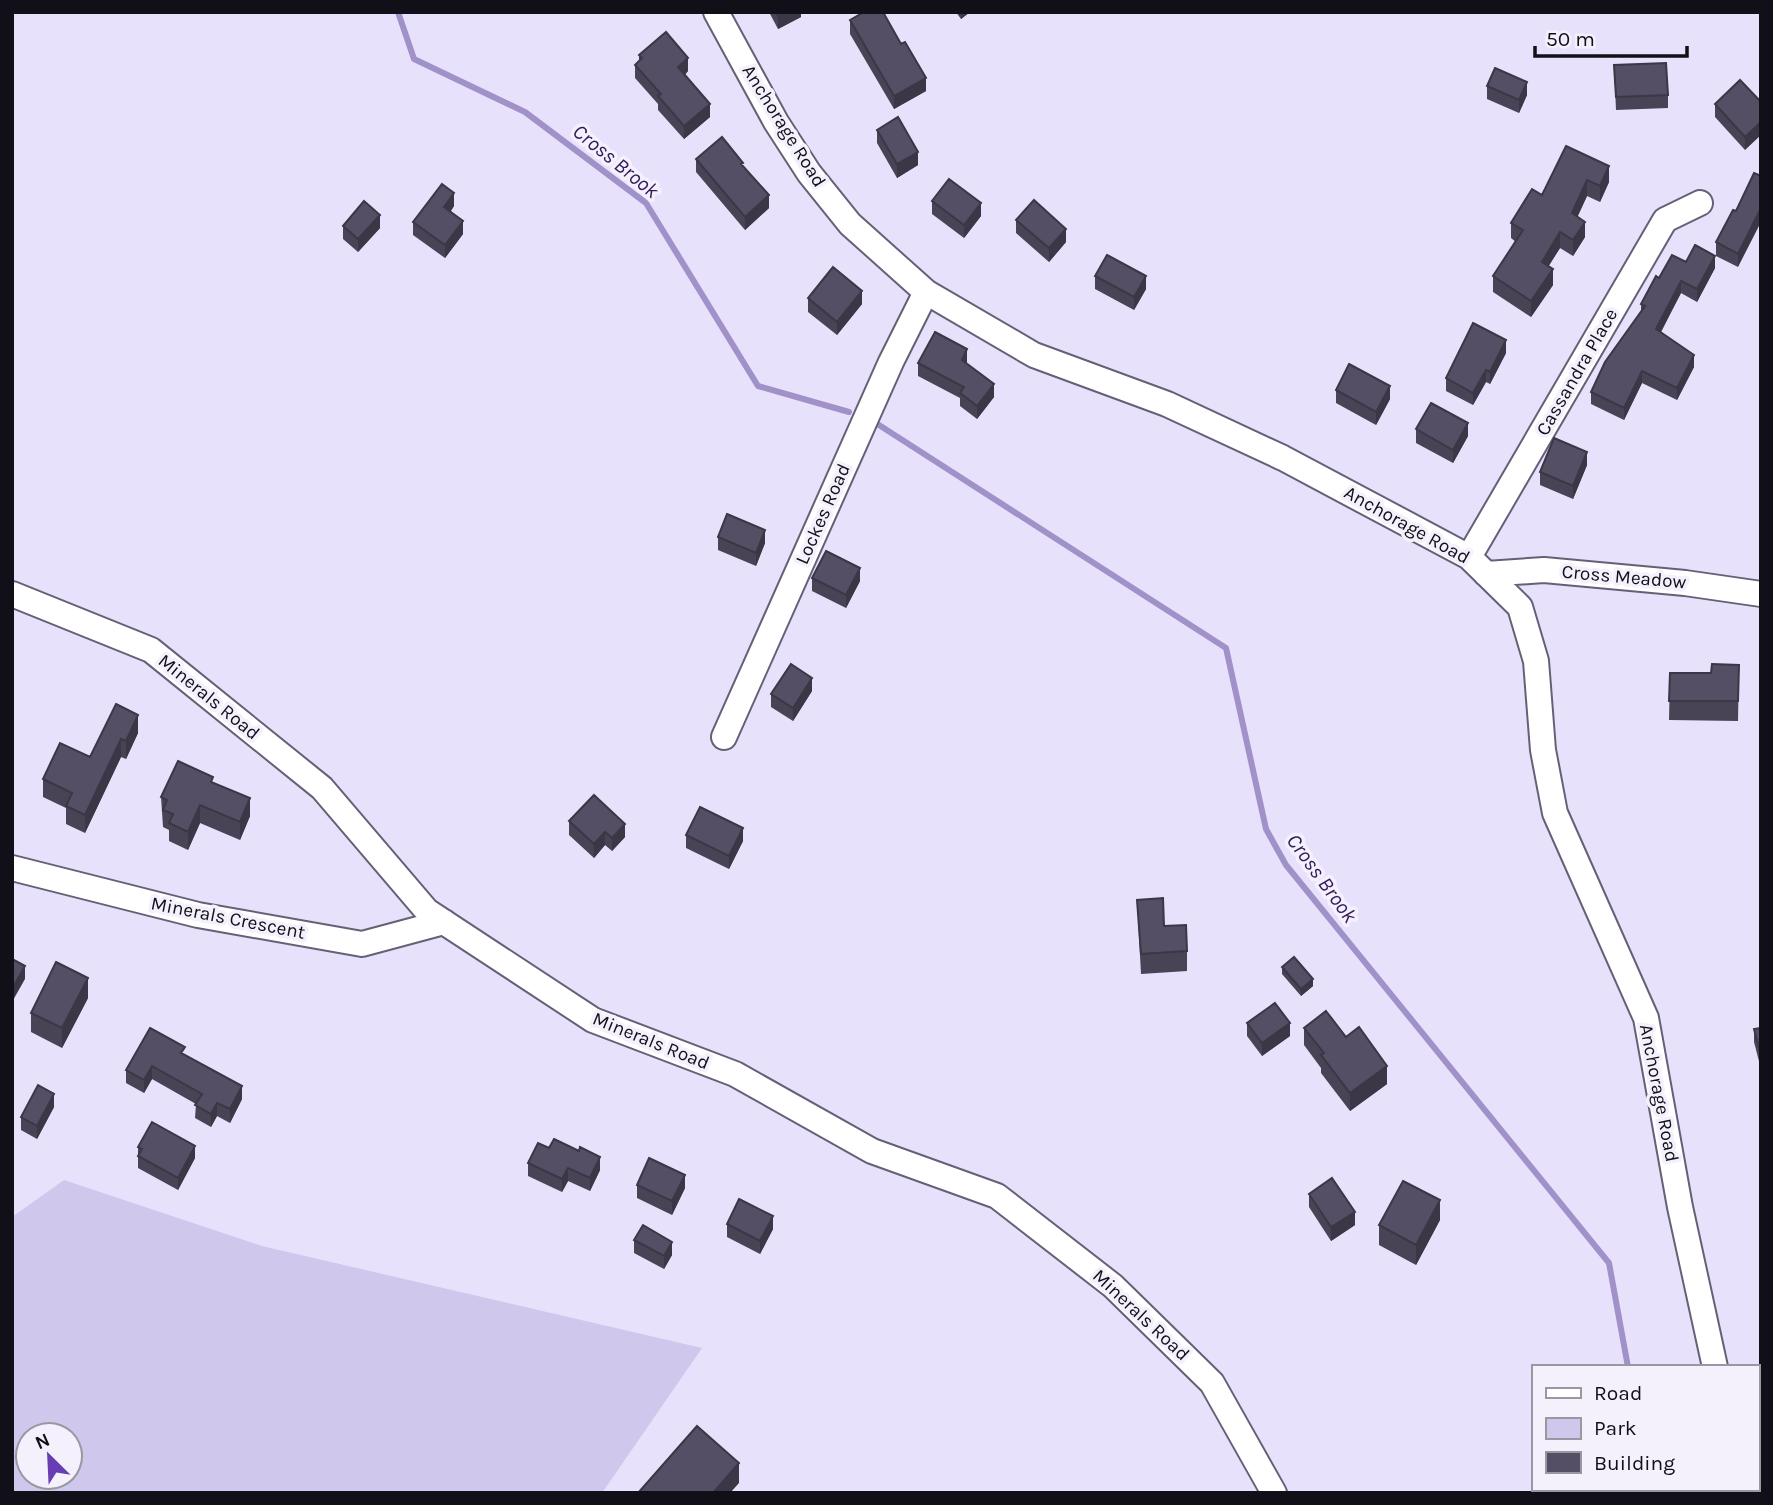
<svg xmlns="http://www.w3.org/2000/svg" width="1773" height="1505" font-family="Karla,sans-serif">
	<rect width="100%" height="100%" fill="#e8e1fb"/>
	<path fill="#d0c7ed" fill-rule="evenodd" d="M64,1180l198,66 440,102 -100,145h-590v-276zM28,1435h42v42h-42z"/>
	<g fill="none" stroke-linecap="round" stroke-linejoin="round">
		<path stroke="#a091c8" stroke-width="6" d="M398,12l16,47 111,53 121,91 112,183 91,26
			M879,425l347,223 40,181 20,36 323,398 19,104
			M1651,1489l1,4"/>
		<g stroke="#666077" stroke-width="28">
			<path id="street" d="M716,12l60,110 33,51 41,51 76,68 108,63 133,49 116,54 186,99 51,50 16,54 7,89 12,63 91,205 34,189 35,160
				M1469,557l196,-337 35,-17
				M1486,574l58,-4 141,13 76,11
				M12,594l139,56 171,138 105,123 166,109 142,54 137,77 125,45 116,90 99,97 62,110
				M724,737l167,-375 35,-70
				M12,868l186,47 164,29 82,-22
				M1737,1489v4"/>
		</g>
		<use href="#street" stroke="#fff" stroke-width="24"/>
	</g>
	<path fill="#484456" d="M769,12h32v5l-23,12z
		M956,12h14l-9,7z
		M850,20l76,71 -32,18 -44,-75z
		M639,55l49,16 -3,4 25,42 -26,22 -26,-29v-6l-23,-26v-13l4,-4z
		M1614,65l54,30v13l-52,2z
		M1487,86l40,9 -8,18 -32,-14z
		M1761,102l-16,48 -30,-33v-13z
		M877,130l41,35 -21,13 -20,-35z
		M1566,146l43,36 -9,20 -13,-6 -10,21 8,20 -12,19 -13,-8 -12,18 5,19 -22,32 -38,-25v-16l23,-34 -5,-4v-15l31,-28z
		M696,159l47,7 26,42 -24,22 -49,-58z
		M1754,173l-16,94 -22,-11v-14l20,-31z
		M932,201l49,15 -17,22 -32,-24z
		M454,206l-3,5 12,23 -18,24 -32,-23v-13z
		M1016,220l50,22 -17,20 -33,-29z
		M343,226l37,2 -22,24 -15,-13z
		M1715,268l-18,34 -16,-9 -21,39 34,35 -17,33 -35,-17 -18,37 -33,-16v-12l50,-81v-7l18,-26z
		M1095,276l51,13 -12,21 -39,-21z
		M808,298l54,6 -25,31 -29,-23z
		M1506,353l-16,31 -4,-2 -13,23 -27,-14v-13z
		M967,362v2l27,33 -17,22 -17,-13v-8l-42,-22v-13z
		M1336,390l54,9 -14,26 -40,-22z
		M1416,429l52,7 -15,27 -37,-20z
		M1587,465l-14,34 -33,-14v-13z
		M718,537l47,6 -9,23 -38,-16z
		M812,578l48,3 -14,27 -34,-17z
		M1739,665l-1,56 -69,-1 1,-47h41z
		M812,691l-19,30 -22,-14v-13z
		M116,704l22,29 -12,26 -5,-2 -36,76 -19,-9v-16l-23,-11v-18l47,-22z
		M213,782l37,34 -10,24 -40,-17 -12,27 -19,-9v-11l-6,-3 -2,-30z
		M569,821l56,16 -13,14 -7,-6 -11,13 -25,-23z
		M686,835l57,6 -14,28 -43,-21z
		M1137,900l27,26 23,25v20l-46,3z
		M1282,967l31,19 -12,10 -19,-22z
		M88,998l-26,50 -31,-16v-19z
		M1247,1023l43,13 -28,20 -15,-20z
		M1304,1028l83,56 -37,27 -29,-38v-5l-17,-23z
		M1761,1028v41l-7,-27v-13z
		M185,1055l57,44 -12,24 -13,-7 -6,11 -16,-9 1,-14 -44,-25 -8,14 -18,-10v-13z
		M54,1107l-17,32 -16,-9v-13z
		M138,1147l57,11 -17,32 -40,-22z
		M528,1163l72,7 -10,21 -22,-10 -6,11 -34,-16z
		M637,1185l48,3 -13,27 -35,-17z
		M1309,1194l46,31 -24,16 -22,-34z
		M1440,1220l-24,45 -37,-20v-20z
		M727,1224l46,5 -13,25 -33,-17z
		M634,1240l38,15 -8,14 -30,-16z"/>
	<path fill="#3b3746" d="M785,12h16v5l-23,12v-13z
		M961,12h9l-9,7z
		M688,58v13l-10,9v-13z
		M926,78v13l-32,18v-13z
		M1527,82v13l-8,18v-13z
		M710,104v13l-26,22v-13z
		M1761,122v13l-16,15v-13z
		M918,152v13l-21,13v-14z
		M1609,166v16l-9,20v-16z
		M1587,180v16l-15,33v-16z
		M454,193v13l-10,14v-13z
		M769,195v13l-24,22v-13z
		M981,203v13l-17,22v-13z
		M1761,208v14l-23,45v-13z
		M380,215v13l-22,24v-13z
		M463,221v13l-18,24v-13z
		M1585,222v15l-12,19v-16z
		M1066,229v13l-17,20v-14z
		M1560,232v16l-18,29v-15z
		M1715,256v12l-18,34v-13z
		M1553,269v16l-22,32v-16z
		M1146,276v13l-12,21v-13z
		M1681,281v12l-25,49v-13z
		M862,291v13l-25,31v-13z
		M1506,340v13l-16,31v-12z
		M967,349v13l-5,11v-13z
		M1694,355v12l-17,33v-12z
		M1486,370v12l-13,23v-12z
		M1642,371v12l-18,37v-12z
		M994,384v13l-17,22v-13z
		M1390,386v13l-14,26v-13z
		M1468,423v13l-15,27v-13z
		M1587,452v13l-14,34v-13z
		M765,530v13l-9,23v-13z
		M860,568v13l-14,27v-13z
		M812,678v13l-19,30v-13z
		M138,715v18l-12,26v-18z
		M121,739v18l-36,76v-18z
		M250,798v18l-10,24v-18z
		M200,805v18l-12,27v-18z
		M625,824v13l-13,14v-13z
		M743,828v13l-14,28v-13z
		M605,832v13l-11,13v-14z
		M25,966v13l-13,23v-13z
		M88,978v20l-26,50v-20z
		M1313,979v7l-12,10v-7z
		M1290,1023v13l-28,20v-13z
		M152,1066v13l-8,14v-13z
		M1387,1066v18l-37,27v-18z
		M242,1086v13l-12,24v-14z
		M54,1094v13l-17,32v-13z
		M217,1103v13l-6,11v-13z
		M195,1146v12l-17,32v-12z
		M600,1157v13l-10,21v-13z
		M568,1168v13l-6,11v-13z
		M685,1175v13l-13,27v-14z
		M1440,1200v20l-24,45v-20z
		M1355,1212v13l-24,16v-14z
		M773,1216v13l-13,25v-13z
		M672,1242v13l-8,14v-13z
		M739,1463v20l-9,10h-17z"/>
	<path fill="#544f64" stroke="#3b3746" stroke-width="2" d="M776,12h9l-7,4z
		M864,12h19l18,32 4,-2 21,36 -32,18 -44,-76z
		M666,32l22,26 -10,9 32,37 -26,22 -26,-30 3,-2 -26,-29 7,-7 -3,-3z
		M1666,63l2,32 -52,2 -2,-32z
		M1495,68l32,14 -8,18 -32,-14z
		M1740,80l21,22v20l-16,15 -30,-33z
		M898,117l20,35 -21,12 -20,-34z
		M722,137l21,26 -2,1 28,31 -24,22 -49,-58z
		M1566,146l43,20 -9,20 -13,-6 -15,33 13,9 -12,18 -13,-8 -18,30 11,7 -22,32 -38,-25 30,-46 -12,-7 21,-34 10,6z
		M1754,173l7,3v32l-23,46 -22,-12 17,-32 3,1z
		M949,179l32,24 -17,22 -32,-24z
		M442,184l12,9 -10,14 19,14 -18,24 -32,-23z
		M1034,200l32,29 -17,19 -33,-28z
		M364,201l16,14 -22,24 -15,-13z
		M1695,245l20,11 -18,33 -16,-8 -25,48 38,26 -17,33 -35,-17 -18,37 -33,-16 14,-30 40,-56 -4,-2 15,-28 3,2 13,-23 14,7z
		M1107,255l39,21 -12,21 -39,-21z
		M833,267l29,24 -25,31 -29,-24z
		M1473,323l33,17 -16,32 -4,-2 -13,23 -27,-15z
		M935,332l32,17 -5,11 32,24 -17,22 -17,-13 4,-6 -46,-24z
		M1349,364l41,22 -14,26 -40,-22z
		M1431,403l37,20 -15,27 -37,-21z
		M1554,438l33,14 -14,34 -33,-14z
		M727,514l38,16 -9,23 -38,-16z
		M826,551l34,17 -14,27 -34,-17z
		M791,664l21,14 -19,30 -22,-14z
		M1712,664l27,1 -1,36h-69l1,-28h41z
		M116,704l22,11 -12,26 -5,-2 -36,76 -19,-9 6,-13 -29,-14 17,-36 30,14z
		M178,761l35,16 -2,5 39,16 -10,24 -40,-17 -12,27 -19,-9 4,-9 -10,-4 4,-10 -6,-3z
		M594,795l31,29 -13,14 -7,-6 -11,12 -25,-23z
		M700,807l43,21 -14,28 -43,-21z
		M1163,898l1,28 22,-1 1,26 -46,3 -4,-54z
		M1294,957l19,22 -12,10 -19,-22z
		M12,959l13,7 -13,23z
		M56,962l32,16 -26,50 -31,-15z
		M1275,1003l15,20 -28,20 -15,-20z
		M1326,1011l20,26 13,-10 28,39 -37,27 -29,-38 3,-2 -20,-25z
		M150,1028l35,19 -4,6 61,33 -12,23 -13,-6 -6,11 -16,-9 7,-11 -50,-28 -8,14 -18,-10z
		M1761,1028v28l-7,-27z
		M38,1085l16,9 -17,32 -16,-9z
		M152,1122l43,24 -17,32 -40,-22 4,-7 -4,-2z
		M554,1139l25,12 1,-4 20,10 -10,21 -22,-10 -6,11 -34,-16 10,-20 11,5z
		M649,1158l36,17 -13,26 -35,-16z
		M1332,1178l23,34 -24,15 -22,-33z
		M1403,1181l37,19 -24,45 -37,-20z
		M739,1199l34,17 -13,25 -33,-17z
		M643,1225l29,17 -8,14 -30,-16z
		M697,1426l42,37 -26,30h-75z"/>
	<g text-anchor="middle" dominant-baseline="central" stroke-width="7" stroke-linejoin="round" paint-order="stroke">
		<g font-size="19" fill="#110f18" stroke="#f4f1fc">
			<text transform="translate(784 126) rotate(58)">Anchorage Road</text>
			<text transform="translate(1577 372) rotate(-60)">Cassandra Place</text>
			<text transform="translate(823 514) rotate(-66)">Lockes Road</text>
			<text transform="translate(1407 525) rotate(29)">Anchorage Road</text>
			<text transform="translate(1624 577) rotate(5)">Cross Meadow</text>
			<text transform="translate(209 697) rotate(39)">Minerals Road</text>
			<text transform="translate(228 918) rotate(11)">Minerals Crescent</text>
			<text transform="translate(651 1041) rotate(22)">Minerals Road</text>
			<text transform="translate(1659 1093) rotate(79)">Anchorage Road</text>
			<text transform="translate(1141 1315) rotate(43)">Minerals Road</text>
		</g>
		<g font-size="21" font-style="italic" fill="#331a5b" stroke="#f4f1fc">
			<text transform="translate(616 161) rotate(39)">Cross Brook</text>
			<text transform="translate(1322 878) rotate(54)">Cross Brook</text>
		</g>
	</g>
	<rect width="1773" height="1505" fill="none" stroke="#110f18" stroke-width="28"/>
	<rect x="1532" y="1365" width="228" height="126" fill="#f4f1fc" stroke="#9997a1" stroke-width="2"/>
	<rect x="1546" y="1388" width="35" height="10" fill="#ffffff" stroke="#9997a1" stroke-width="2"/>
	<text x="1594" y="1400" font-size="21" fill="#110f18">Road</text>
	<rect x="1546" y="1418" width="35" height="21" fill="#d0c7ed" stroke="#9997a1" stroke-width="2"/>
	<text x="1594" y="1435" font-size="21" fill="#110f18">Park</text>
	<rect x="1546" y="1452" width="35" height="21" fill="#544f64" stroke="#9997a1" stroke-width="2"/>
	<text x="1594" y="1470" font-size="21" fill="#110f18">Building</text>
	<g transform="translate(49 1456) rotate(336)"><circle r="33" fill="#f4f1fc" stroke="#9997a1" stroke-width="2"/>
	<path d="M0-5L12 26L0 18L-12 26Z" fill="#6a3cb4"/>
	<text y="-10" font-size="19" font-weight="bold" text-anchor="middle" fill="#110f18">N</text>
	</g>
	<path d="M1535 46v10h152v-10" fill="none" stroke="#110f18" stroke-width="3.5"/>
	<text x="1546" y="46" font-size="21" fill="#110f18" stroke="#f4f1fc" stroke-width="5" paint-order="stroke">50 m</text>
</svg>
